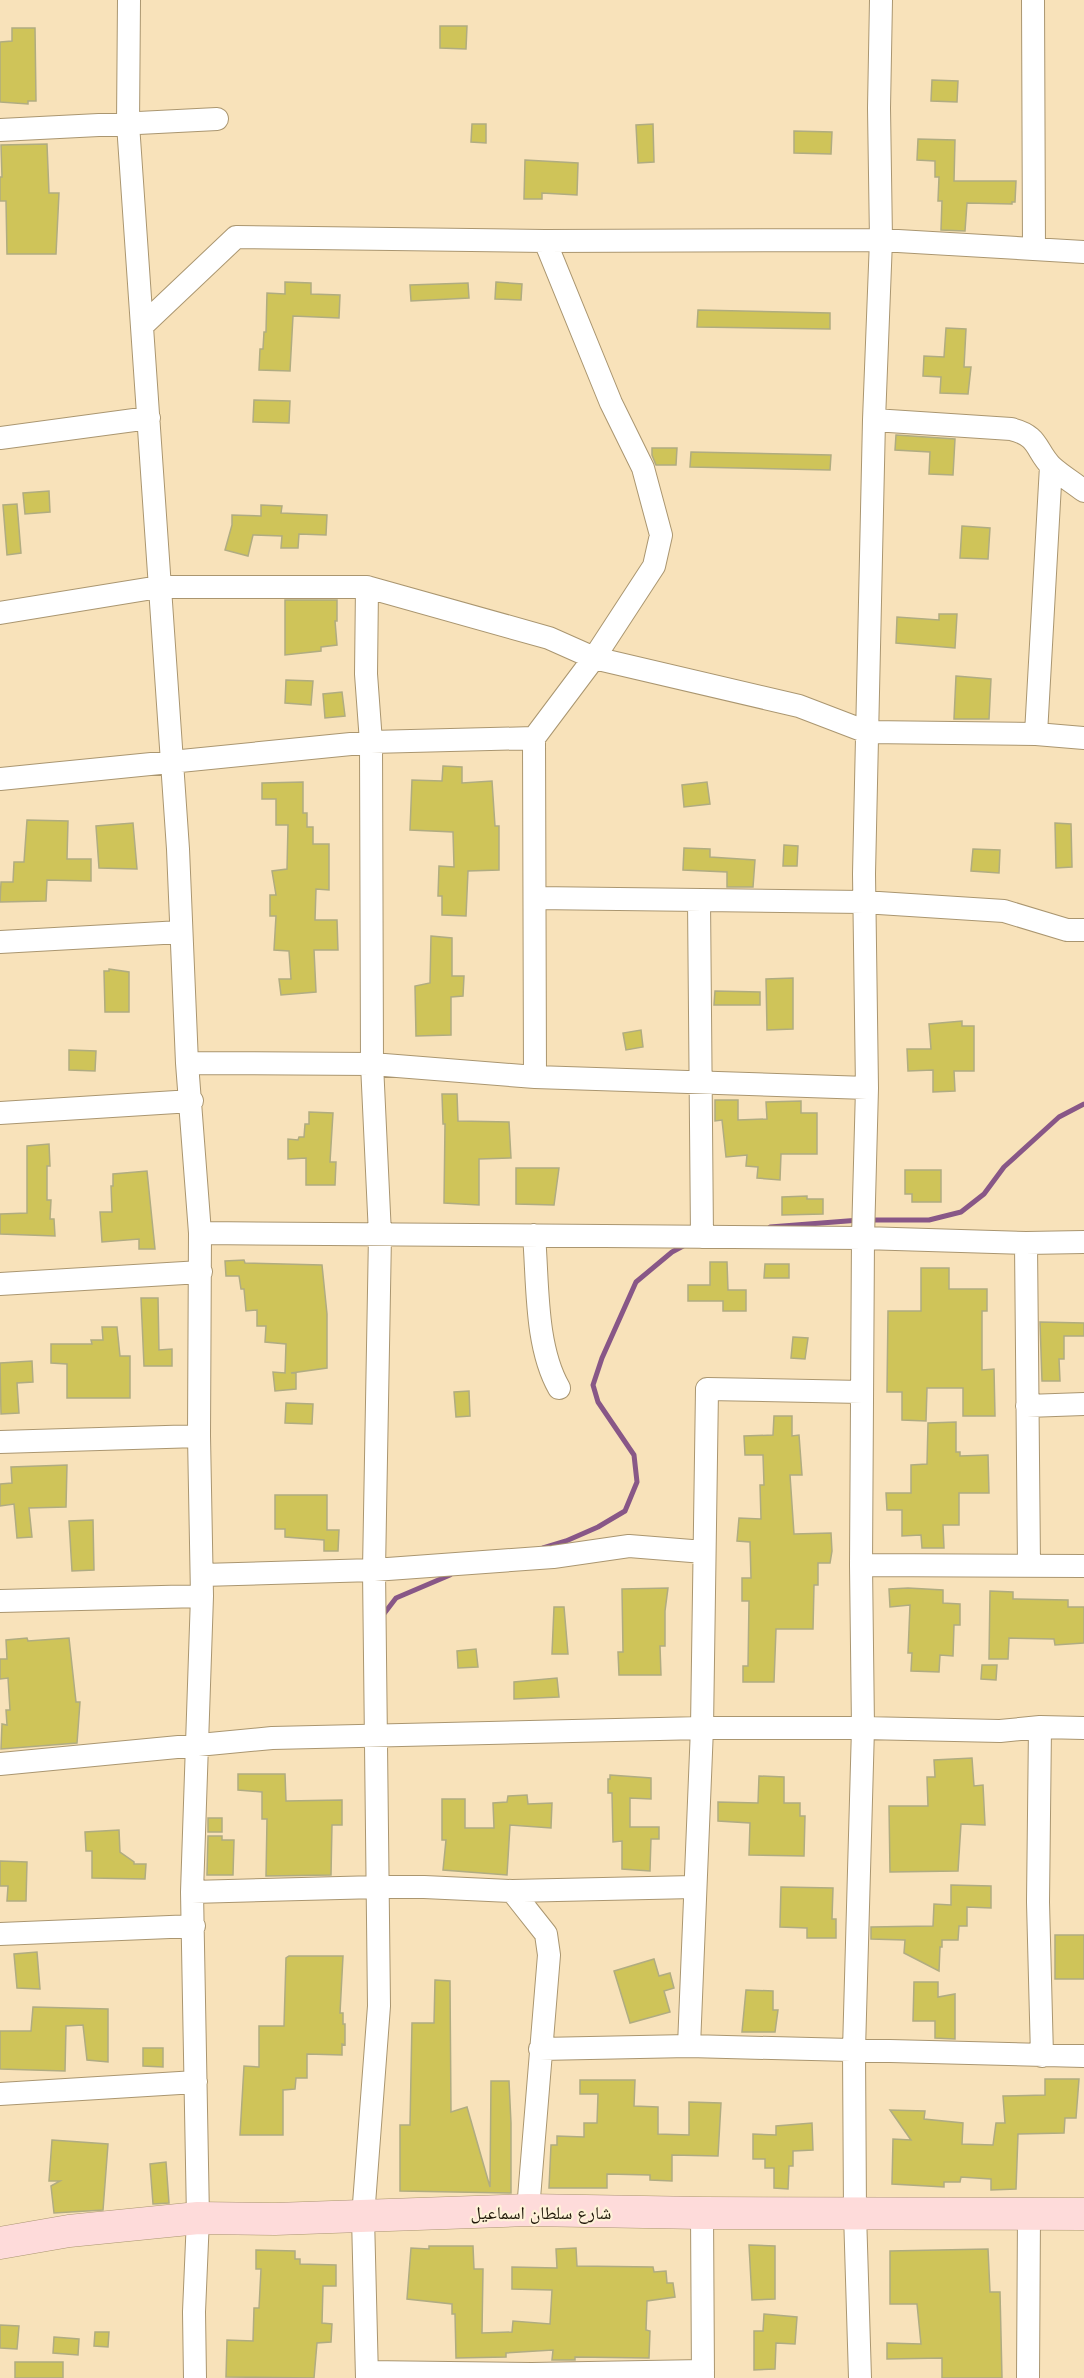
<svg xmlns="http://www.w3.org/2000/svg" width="1084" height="2378" font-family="Poppins,'Noto Naskh Arabic',sans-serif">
	<rect width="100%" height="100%" fill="#f8e2ba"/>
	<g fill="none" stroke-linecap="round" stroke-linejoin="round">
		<path stroke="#885787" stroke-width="5" d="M869,1220h60l32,-8 23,-18 20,-27 55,-50 25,-13
			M770,1227l90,-7
			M543,1548l23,-7 32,-14 27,-16 12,-29 -3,-27 -36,-53 -5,-17 9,-27 34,-76 36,-30 13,-7
			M383,1615l13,-17 54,-23"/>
	</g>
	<path fill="#cfc459" stroke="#b0ac81" stroke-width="1.5" d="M440,26h27l-1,23 -26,-1z
		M12,28h23l1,73h-8v3l-28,-2v-60l12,-1z
		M932,80l26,1 -1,21 -26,-1z
		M472,124h14v19l-15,-1z
		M653,124l1,38 -16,1 -2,-38z
		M794,131l38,1 -1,22 -37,-1z
		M918,139l37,1 -1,41h62l-1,21h-3v2l-45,-1 -2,28 -24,-1 1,-29h-4l1,-24h-4v-16l-18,-1z
		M47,144l2,49h10l-3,61h-49l-1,-53h-6v-24h2l-1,-32z
		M525,160l53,3 -1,32 -35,-2v6h-18z
		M285,282l26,1v11l29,1 -1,23 -46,-2 -3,55 -31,-1 1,-21h3l1,-17h2l1,-39 18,1z
		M496,282l26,2 -1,16 -26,-1z
		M468,283l1,15 -58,3 -1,-16z
		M698,310l132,3v16l-133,-2z
		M946,328l20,1 -2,38h7l-3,27 -28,-1 1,-16 -18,-1 1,-20 20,1z
		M254,400l36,1 -1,22 -36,-1z
		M896,435l59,4 -2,36 -24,-1 1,-22 -35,-2z
		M652,448h25l-1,17h-20l-4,-10z
		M691,452l140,3 -1,15 -140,-3z
		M49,491l1,21 -25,2 -2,-21z
		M17,504l4,49 -14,2 -4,-50z
		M261,505l21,1 -1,7 46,2 -1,20 -27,-1 -1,14h-17l1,-12 -29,-1 -5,21 -23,-6 7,-25v-10l29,1z
		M962,526l28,2 -2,31 -28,-1z
		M285,600h52v21h-2l2,24 -16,2v4l-36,4z
		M939,614h18l-2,34 -59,-5 1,-26 42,3z
		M956,676l35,3 -2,40h-35z
		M286,680l27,1 -2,24 -26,-2z
		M342,692l3,24 -20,2 -2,-24z
		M443,766l19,1v16l30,-2 3,45h4v44l-31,1 -2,45 -24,-1v-19h-4l1,-30 15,1 -1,-35 -43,-2 2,-50 30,1z
		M303,782v31h4v14h6v17h16v46l-13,-1 -1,31h22l1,30h-24l2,42 -35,3 -2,-16h12l-2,-28 -15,-1 2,-34h-6v-21h6l-4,-24 15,-2 1,-44h-12v-26h-14v-16z
		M707,782l3,22 -26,3 -2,-22z
		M27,820l41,1 -1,38h24v22l-44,-1 -1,21 -46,1 1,-20h12l1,-20h10z
		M133,823l4,46 -38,-1 -3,-42z
		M1055,823l16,1 1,43 -16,1z
		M784,845l14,1 -1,20h-14z
		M684,848l26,1v8l45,3 -2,27h-26v-15l-44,-2z
		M973,849l27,1 -1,23 -28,-2z
		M431,936l21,2v38h12l-1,20 -12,1v38l-35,1 -1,-50 15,-3z
		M109,969l20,3v40h-24l-1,-41h5z
		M793,978v51l-26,1 -1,-51z
		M715,991l45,1v13h-46z
		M962,1021v5h12v45h-20l1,20 -22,1v-22l-25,1 -1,-22h24l-2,-25z
		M641,1030l2,17 -17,3 -3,-17z
		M69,1050l27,1 -1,20 -26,-1z
		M442,1094h15l1,27 51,1 2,36 -32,1v46l-35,-2 1,-79h-2z
		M715,1100h23v20l29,-1 -1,-17 35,-1v12h16v41h-36l-1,26 -23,-2 1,-11 -12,-1 1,-11 -21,2 -4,-37 -7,1z
		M309,1112l24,1 -3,49h6l-1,23h-29v-27l-18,1v-20l10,1 1,-3h5l1,-13h4z
		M49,1144l1,22h-3v34h4l-1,19h4l1,17 -55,-2v-20l27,-1v-67z
		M516,1168h43l-5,37 -38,-1z
		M905,1170h36v32h-29v-8h-7z
		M147,1171l8,78h-16v-10l-37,3 -2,-30h12l-1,-26h2v-12z
		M807,1196v3h16v15l-41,1v-18z
		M244,1260l1,3 77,2 5,49v54l-36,5h5v16l-21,2 -2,-19 12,1 1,-29 -21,-2 1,-16h-9v-16l-11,1 -2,-22h-3l-2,-13h-13l-1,-15z
		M710,1262h17l1,28h18v21h-23v-10h-35v-16h22z
		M765,1264h24v14h-25z
		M921,1268h28v21h38v22h-5v59l12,-1 1,47h-32v-28h-36l-1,33 -24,-1v-28h-15l1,-81h33z
		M141,1298h17l1,52 13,-1v17h-28z
		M1040,1322l44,1v13h-20v23h-5l1,22h-18z
		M102,1327h15l3,29h10v42h-63v-34l-16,-1v-19h41l-1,-4h12z
		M793,1337l15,1 -3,21 -14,-1z
		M32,1361l1,21 -16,1 2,30 -18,1 -1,-51z
		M469,1391l1,25 -14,1 -2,-25z
		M286,1403l27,1 -1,20 -27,-1z
		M774,1416h18v20l7,-1 3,40h-12l4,59 37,-1 1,18 -2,12h-12v22h-4l-1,44h-37l-2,53h-31v-16h5l1,-65h-7v-23h9l-1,-36 -13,-1 2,-23 22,1 -1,-34h4l-1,-30h-18l-1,-19 29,-1z
		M956,1422v30h4v4l28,-1 1,38h-30v32h-16l1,23h-22l-1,-13 -19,1v-26h-15l-1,-17h25v-28l16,-1 1,-41z
		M67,1465l-1,42 -37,1 3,29 -15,1 -3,-34 -14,2v-22l12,-1 -1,-16z
		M275,1495h52v35h12l-1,21h-14v-11l-39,-3v-8h-10z
		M93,1520l1,50 -22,1 -3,-50z
		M668,1588l-3,23v35h-5l1,29h-42l-1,-23h5l-1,-63z
		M908,1588l35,2v13l17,1v21h-6l-1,31 -13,-1 -1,17 -28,-1 1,-18h-4l2,-48 -20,2 -1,-18z
		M990,1591l23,1v7l55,1v7h16v36l-29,2 -1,-6 -45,-1 -1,21h-19z
		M554,1607h10l4,47h-16z
		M27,1638l1,3 41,-3 7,64h4l-3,41 -76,6 1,-25 5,1 -1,-15h4l-2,-32 -8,1v-20h7l-1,-19z
		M476,1649l2,18 -20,1 -1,-17z
		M982,1665h15l-1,15 -15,-1z
		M557,1678l2,19 -45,2v-17z
		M972,1758l2,28 9,-1 2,40 -24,-1 -3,47 -68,1 -1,-66h39l-1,-29h8l-1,-17z
		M238,1774h47l1,27 56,-1v25h-10l-1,50 -65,1 1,-57h-5v-27l-24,-2z
		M610,1775l41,3v21l-21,-1v29h29v12h-8l-1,32 -28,-2v-28l-9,1 -1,-49h-4v-14h2z
		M759,1776l25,1v26h16v13h5l-1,40 -55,-1 1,-32 -32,-2v-19l40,1z
		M527,1795l1,9 24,-1 -1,25 -41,-3 -3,50 -64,-5 3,-30h-4v-41h23v29h29l-1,-25 14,-1 1,-6z
		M208,1818h14v14h-14z
		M119,1830l1,22 14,10v2h12l-1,15 -53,-1v-27h-6l-1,-19z
		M208,1836h14v4h12l-1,35h-26z
		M0,1861l27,1 -1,39h-19l1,-15h-8z
		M951,1885l40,1v22l-24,-1v19h-8l-1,14h-16v7h-2l-1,24 -35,-18 1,-13 -34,-1v-12l62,-1 1,-22 17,1z
		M781,1887l52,1 -1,31h4v19h-29v-10l-27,-1z
		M1055,1935h29v44h-29z
		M37,1952l3,37 -23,-1 -3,-34z
		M289,1956h54l-3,57h3v11h2v21l-3,-1v11l-35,-1v24h-11l-1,11 -12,1v45h-43l4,-69 15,1v-41h25l2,-68z
		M654,1959l5,17 11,-3 4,15 -10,3 6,21 -40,11 -16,-52z
		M435,1980l15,1 1,131 16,-5 23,80 1,-106h18l2,42v70l-111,-2v-66h10l2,-102h22z
		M914,1982h24v15l17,-3v45l-20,-1v-17h-22z
		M746,1990l27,1v19h5l-3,22h-33z
		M33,2007l75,2v53l-21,-2 -4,-35 -17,1 -1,45 -65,-2v-38h31z
		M143,2048h20v19l-20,-1z
		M1045,2079h34l-3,39h-11l-1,15 -46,1 -2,55 -25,1v-11l-30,-2 -1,5h-16v5l-52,-3 1,-45 18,1 -21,-30 35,1 -1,8 39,4 -1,21 31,1 3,-22h9l-2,-27 42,-1z
		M580,2080h55l-1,26 24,1v27l31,1v-33l32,1 -3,53 -46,-1v26l-22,-1v-5l-43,-1v14h-58l2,-43h6v-9l27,1v-14h13l1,-29h-18z
		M812,2123l1,27 -20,1v15h-4l-1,23 -14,-1v-20h-9v-9h-12v-25l23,1v-9z
		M52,2140l56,4 -5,66 -49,3 -3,-27 9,-5h-11z
		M166,2162l3,41 -16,1 -3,-40z
		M749,2245l26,1v53l-23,1z
		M429,2246h44l1,23h9l-1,64 30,-1 1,-11 37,3 2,-34 -40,-1v-22l45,1 -1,-19 20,-1 1,18 76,1 1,5 12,-1 1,12h6l2,14 -28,4 -1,29 4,1 -1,27 -74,-1v3h-23l1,-10 -47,3v4l-50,1 -1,-44h-3v-10l-45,-5 4,-51 18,1z
		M988,2249l2,43h10l2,86h-60v-20l-55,1v-16l34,1 -4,-40h-27v-53z
		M256,2250l39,1v8h5v5l36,1v21h-13l-1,37 10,1 -1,18 -14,1 -3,35 -88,-1 1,-37 26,1 1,-33h5l2,-39h-5z
		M764,2314l33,3 -2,27 -19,-1 -1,26 -21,1v-39h9z
		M0,2325l19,1 -2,23 -17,-1z
		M95,2332h14l-1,15 -14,-1z
		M54,2337l25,2 -1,16 -25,-2z
		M15,2362h48v16h-48z"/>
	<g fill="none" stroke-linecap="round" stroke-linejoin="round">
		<g stroke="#aa9670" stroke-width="24">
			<path id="street" d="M129,0l-1,124 50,725 9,214 13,170 -1,203 3,160 -10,296 6,326 -4,94 1,66
				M1033,0l1,249
				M0,130l217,-11
				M142,326l94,-89 309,4 336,-1 203,12
				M874,420l137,9c29,7 24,21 41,38 10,9 22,16 32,24
				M0,438l149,-20
				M367,587l-1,87 5,68 1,322 8,171 -6,335 5,436 -16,211 4,161
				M0,613l159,-26h208l182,51 45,20 205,48 68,26 169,2 48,4
				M1036,734l15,-268
				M0,779l371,-37 163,-4
				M535,898l328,4 141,9 63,19h17
				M699,900l3,337
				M0,942l181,-10
				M187,1063l185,1 163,13 332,11
				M535,1077l-1,-339 60,-80 60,-92 7,-31 -18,-67 -32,-65 -66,-162
				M0,1113l192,-12
				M200,1233l663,5 163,5 58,-1
				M534,1235c4,48 1,111 25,153
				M1026,1243l3,323
				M0,1284l201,-12
				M1027,1406l57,-2
				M0,1442l199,-6
				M861,1565l223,1
				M202,1575l172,-5 179,-13 76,-11 75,6
				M0,1601l202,-5
				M1040,1727l-2,175 4,154
				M0,1764l272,-26 430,-10h161l137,3 40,-4 44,1
				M512,1891l34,43 3,21 -21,255
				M192,1892l186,-5h46l88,4 182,-4
				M0,1934l194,-8
				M689,2046l13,-318 5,-339 155,3
				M540,2049l149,-3 395,10
				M0,2094l196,-12
				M702,2213l1,165
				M367,2372l165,2 171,-3
				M860,2378l-5,-165 -1,-163 9,-322 -2,-163 2,-327 4,-150 -3,-214 10,-454 7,-180 -2,-132 2,-108
				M1028,2378l1,-164"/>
		</g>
		<g stroke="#aa9670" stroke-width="33">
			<path id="secondary" d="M0,2243l69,-12 129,-13 77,1 253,-9 174,3 382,1"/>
		</g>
		<use href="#street" stroke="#fff" stroke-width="22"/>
		<use href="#secondary" stroke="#fedbda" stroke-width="32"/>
	</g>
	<g text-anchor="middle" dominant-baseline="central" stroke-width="4.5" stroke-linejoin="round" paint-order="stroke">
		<g font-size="18" fill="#1f1708" stroke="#fef1d8">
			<text x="541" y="2212">شارع سلطان اسماعيل</text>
		</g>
	</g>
</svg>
